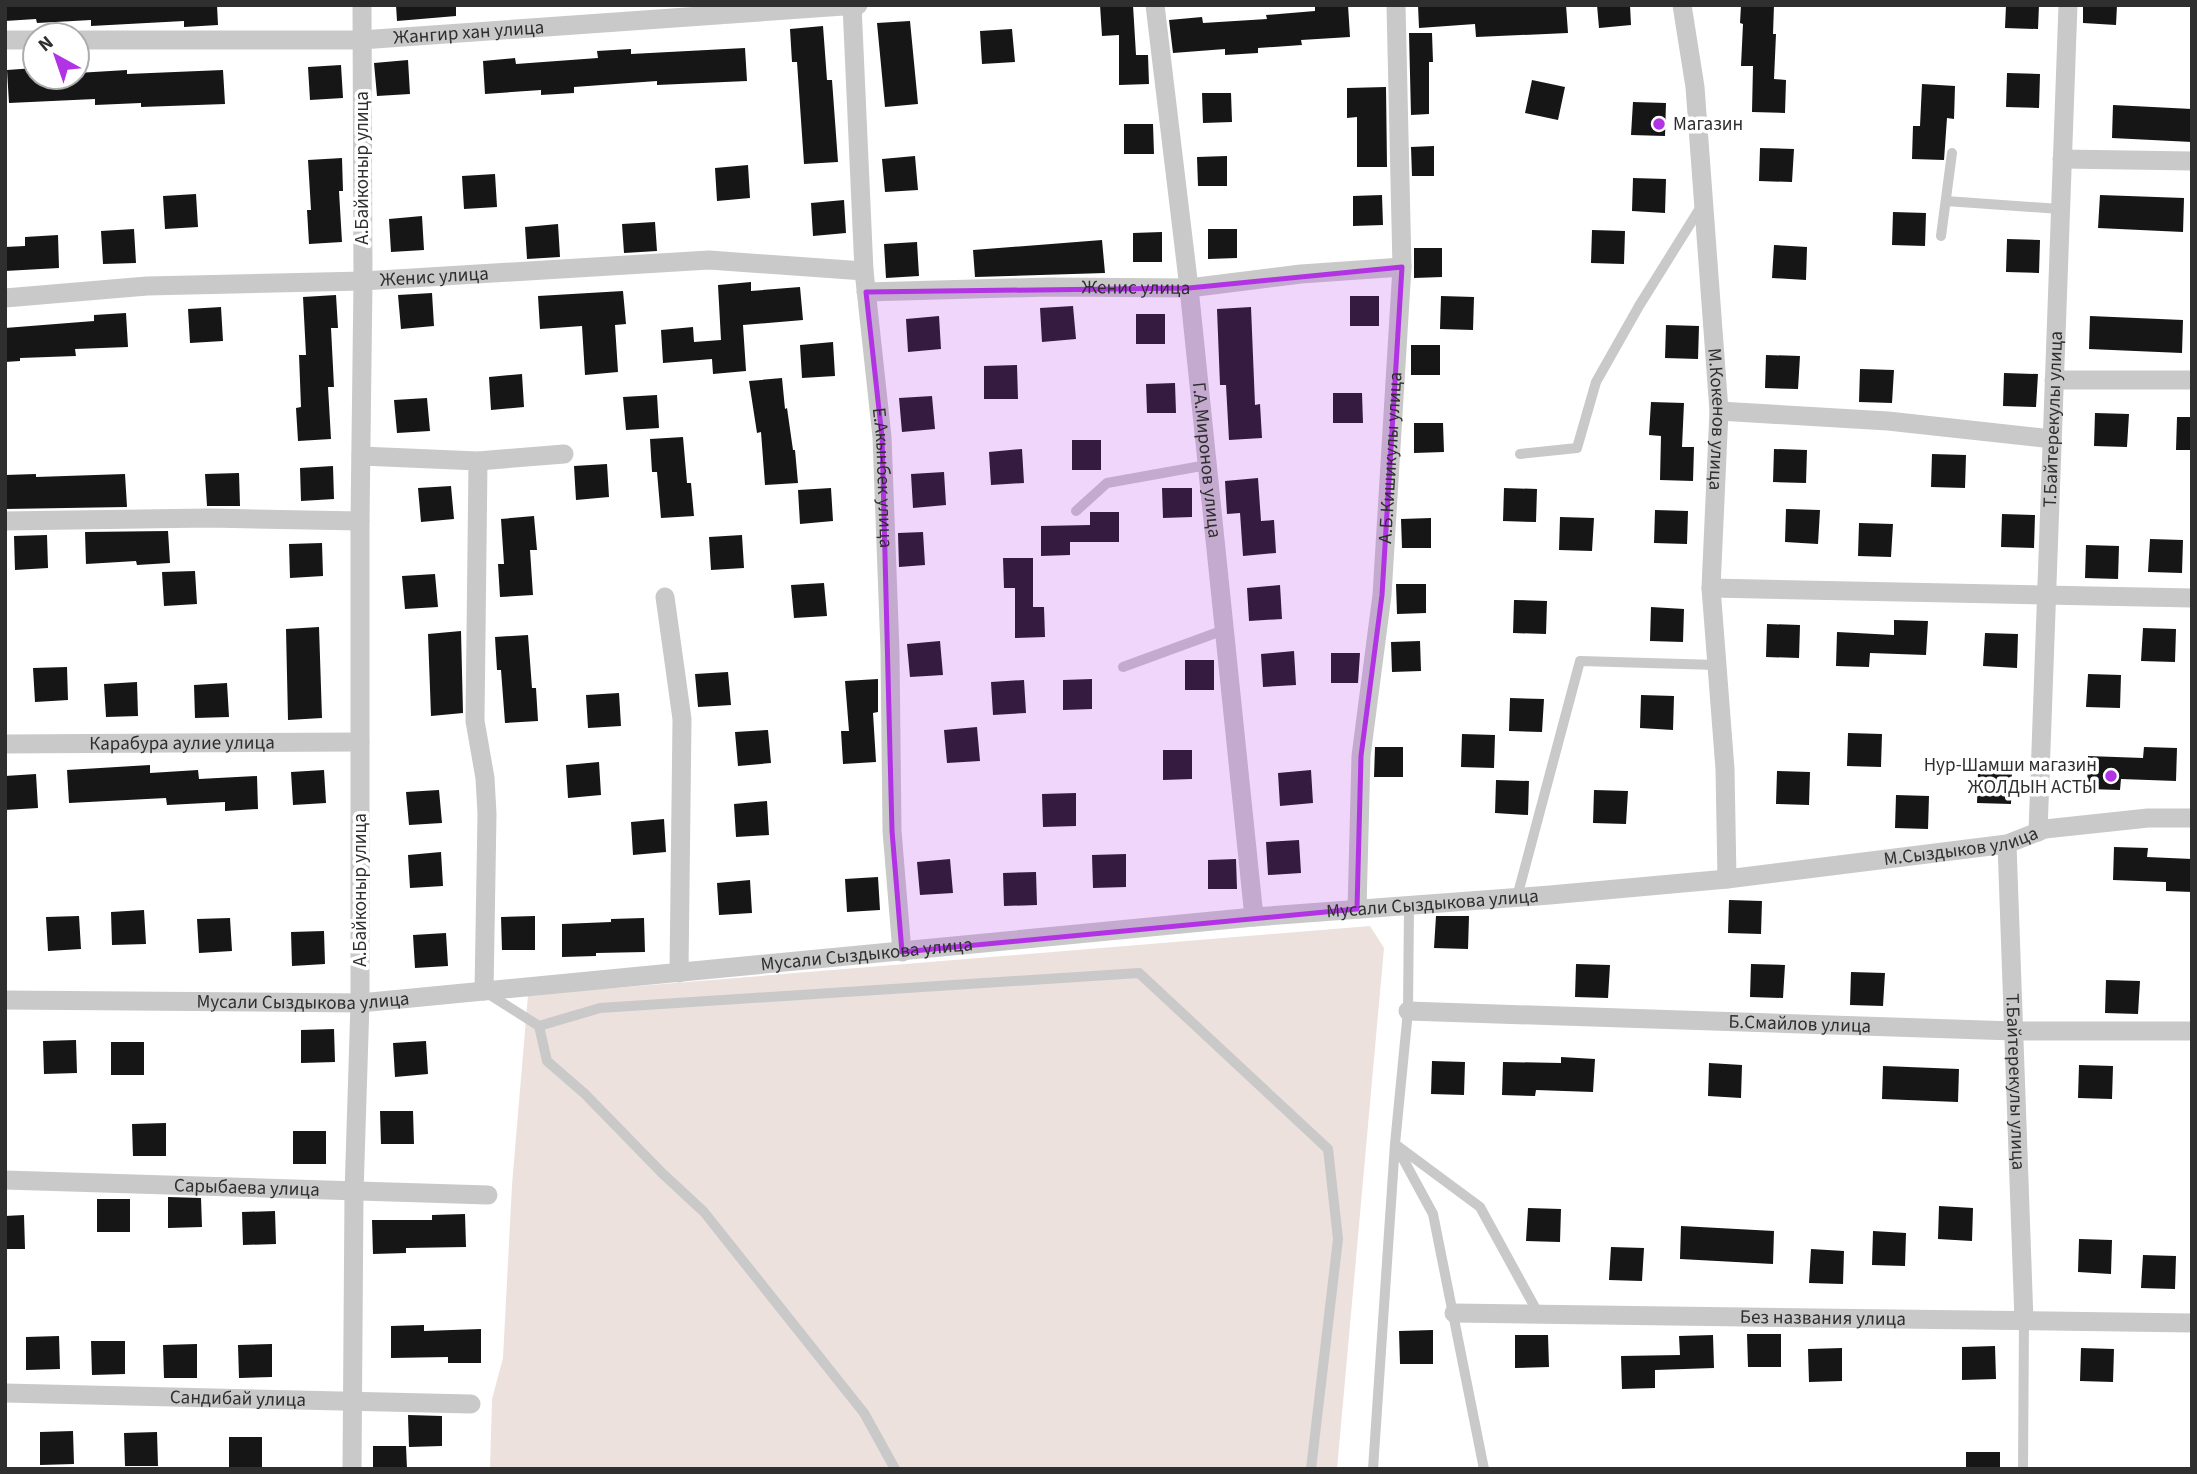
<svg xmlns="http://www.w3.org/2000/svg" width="2197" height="1474" font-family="'Source Sans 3',sans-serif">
	<rect width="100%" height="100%" fill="#fff"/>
	<path fill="#ece1dd" d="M1370,926l14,22 -47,521h-847l2,-70 11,-41 9,-173 16,-190z"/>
	<path fill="#161616" d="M5,5h212l1,20 -34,2v-6l-93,5v-6l-54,3 -1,-4 -31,2z
		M396,5h60v11l-59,5z
		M1100,5h33l3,50h12l1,29 -30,1v-50l-17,1z
		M1329,5h19l2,32 -49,3 1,5 -44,3v5l-33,2v-6l-52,4 -4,-33 33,-3 1,6 64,-4 -1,-4 49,-4v-5z
		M1418,5h148l2,28 -92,4 -1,-13 -56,4z
		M1597,5h33l1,20 -32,3z
		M1741,5h33l-1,29h3l-2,45 12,1 -1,33 -33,-1 1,-46h-12l2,-42 -3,-1z
		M2006,5h33l-1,24 -33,-1z
		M2083,5h34l-1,20 -33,-2z
		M910,21l8,83 -33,3 -8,-84z
		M823,26l4,54h5l6,82 -34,2 -7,-102h-5l-2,-33z
		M1012,29l3,33 -33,2 -2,-33z
		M1409,33h23l1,29h-4v52l-18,1z
		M745,48l2,33 -90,4v-4l-83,6v6l-33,2v-5l-56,4 -2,-33 32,-3 1,6 82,-6 -1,-7 34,-2v5z
		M408,60l2,34 -33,2 -3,-33z
		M341,65l2,33 -33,2 -2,-33z
		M35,68v9h42v-4l50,-3v4l96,-4 2,34 -84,3v-4l-46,2v-6l-86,4 -2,-33z
		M2007,73l33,1 -1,34 -33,-1z
		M1532,80l33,7 -7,33 -33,-7z
		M1922,84l33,2 -1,33 -7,-1 -3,42 -32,-1 1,-33h7z
		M1386,87l1,80h-30v-50l-10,1v-30z
		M1202,93h29l1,29 -29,1z
		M1633,102l33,1 -1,33 -34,-1z
		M2113,105l79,4v33l-80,-4z
		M1124,124h29l1,30h-30z
		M1434,146v30h-22l-1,-29z
		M1760,148l34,1 -2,33 -33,-1z
		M915,156l3,34 -33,2 -3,-33z
		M1227,156v30h-29l-1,-29z
		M342,158l1,33h-4l3,51 -33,2 -2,-34h4l-3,-50z
		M748,165l2,33 -33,3 -2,-33z
		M495,174l2,33 -33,2 -2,-33z
		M1633,178l33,1 -1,34 -33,-2z
		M196,194l2,33 -33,2 -2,-33z
		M1382,195l1,30 -30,1v-30z
		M2100,195l84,3 -1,34 -85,-4z
		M844,200l2,33 -33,3 -2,-33z
		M1893,212l33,1 -1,33 -33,-1z
		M422,216l2,34 -33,2 -2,-33z
		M655,222l2,29 -33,2 -2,-29z
		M558,224l2,33 -33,2 -2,-32z
		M134,229l2,34 -33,1 -2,-33z
		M1208,229h29v29l-29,1z
		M1592,230l33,1 -1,33 -33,-1z
		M1162,232v30h-29v-29z
		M58,235l1,33 -54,3v-24l20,-1v-9z
		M2007,239l33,1 -1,33 -33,-1z
		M1102,240l3,33 -130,4 -2,-27z
		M917,242l2,34 -33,2 -2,-34z
		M1774,245l33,2 -1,33 -34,-2z
		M1414,248h28v29l-28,1z
		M751,282v9l49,-4 3,33 -60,5 3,46 -33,3 -1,-15 -49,4 -2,-33 32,-3 1,15 27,-2 -3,-55z
		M623,291l3,33 -11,1 3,47 -33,3 -3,-49 -42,3 -2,-33z
		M432,293l2,33 -33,3 -3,-34z
		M336,295l2,33h-7l3,59h-6l3,52 -33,2 -2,-33 5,-1 -2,-52h7l-3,-58z
		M1350,296h29v30h-29z
		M1441,296l33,1 -1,33 -33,-1z
		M1073,306l3,33 -34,3 -2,-34z
		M221,307l2,34 -33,2 -2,-34z
		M1251,307l4,98 5,-1 2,34 -33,2 -3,-55h-6l-3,-76z
		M126,313l2,34 -53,2 1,7 -56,2v3l-15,1v-34l89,-7v-6z
		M1136,314h29v30h-29z
		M939,316l2,33 -33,3 -2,-33z
		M2090,316l93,4 -1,33 -93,-4z
		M1666,325l33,1 -1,33 -33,-1z
		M833,342l2,34 -33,2 -2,-33z
		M1411,345h29v30h-29z
		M1766,355l34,1 -2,33 -33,-1z
		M1017,365l1,34h-34v-33z
		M1860,369l34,1 -2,33 -33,-1z
		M2004,373l34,1 -2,33 -33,-1z
		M522,374l2,33 -33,3 -2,-33z
		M782,378l3,31 2,-1 6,42h2l3,33 -33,2 -4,-53 -4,1 -8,-52z
		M1175,383l1,30h-29l-1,-29z
		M1333,393h29l1,30h-30z
		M657,395l2,33 -33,2 -3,-33z
		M932,396l3,33 -33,3 -3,-34z
		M427,398l3,33 -33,2 -3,-33z
		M1651,402l33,1 -2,44h12l-1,34 -33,-1 1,-44 -12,-1z
		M2095,413l34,1 -2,33 -33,-1z
		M2177,417h15v33h-16z
		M1414,423h29l1,29 -30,1z
		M683,437l4,46h4l3,33 -33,2 -4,-46h-5l-2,-33z
		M1072,440h29v30h-29z
		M1022,449l2,34 -33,2 -2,-33z
		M1774,449l33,1 -1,33 -33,-1z
		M1932,454l34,1 -1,33 -34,-1z
		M607,464l2,33 -33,3 -2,-34z
		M333,466l1,33 -33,2 -1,-33z
		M944,472l2,33 -33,3 -2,-34z
		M239,473l1,33h-33l-2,-32z
		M36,474v3l89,-3 2,33 -122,2v-34z
		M1258,478l3,43 13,-1 2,33 -33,3 -3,-43 -13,1 -2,-33z
		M451,486l3,33 -33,3 -3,-34z
		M831,488l2,33 -33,3 -2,-34z
		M1162,488h30v29l-29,1z
		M1504,488l33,1 -1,33 -33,-1z
		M1786,509l34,1 -2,34 -33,-2z
		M1655,510l33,1 -1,33 -33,-1z
		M1090,512h29v30h-49v13l-29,1v-30l49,-1z
		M2002,514l33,1 -1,33 -33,-1z
		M534,516l3,34h-7l3,45 -33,2 -2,-33h6l-3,-45z
		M1560,517l34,1 -2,33 -33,-1z
		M1431,518v30h-29l-1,-29z
		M1859,523l34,1 -2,33 -33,-1z
		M168,531l2,32 -33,2 -1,-4 -50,3 -1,-32z
		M923,532l2,33 -26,2 -1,-34z
		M47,535l1,33 -33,2 -1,-34z
		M742,535l2,33 -33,2 -2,-33z
		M2150,539l33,1 -1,33 -34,-1z
		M322,543l1,33 -33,2 -1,-34z
		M2086,545l33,1 -1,33 -33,-1z
		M1003,558h30v49h11l1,30 -30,1v-50h-11z
		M195,571l2,33 -33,2 -2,-34z
		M435,574l3,33 -33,2 -3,-33z
		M824,583l3,33 -33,2 -3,-33z
		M1396,584h30v29l-29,1z
		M1280,585l2,34 -33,2 -2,-33z
		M1514,600l33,1 -1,33 -33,-1z
		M1651,607l33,2 -1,33 -33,-1z
		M1894,620l34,1 -2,34 -56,-2 -1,14 -33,-1 1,-34 57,3z
		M1767,624l33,1 -1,33 -33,-1z
		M319,627l3,91 -34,2 -2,-91z
		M2143,628l33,1 -1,33 -34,-1z
		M461,631l2,82 -32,3 -3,-82z
		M1985,633l33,1 -1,34 -34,-2z
		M528,635l4,53h4l2,33 -33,2 -4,-53h-4l-2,-33z
		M940,641l3,34 -33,2 -3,-33z
		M1420,641l1,30 -29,1 -1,-30z
		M1294,651l2,34 -33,2 -2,-33z
		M1331,653h29l-2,30h-27z
		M1185,660h29v30h-29z
		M67,667l1,33 -33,2 -2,-34z
		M728,672l3,33 -33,2 -3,-33z
		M2088,674l33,1 -1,33 -34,-1z
		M878,679v33l-5,1 3,49 -33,2 -2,-33h8l-4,-50z
		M1092,679v30l-29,1v-30z
		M1024,680l2,33 -33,2 -2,-33z
		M137,682l1,34 -32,1 -2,-33z
		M227,683l2,34 -34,1 -1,-33z
		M619,693l2,33 -33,2 -2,-33z
		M1641,695l33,1 -1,34 -33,-2z
		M1510,698l34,1 -2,33 -33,-1z
		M977,727l3,34 -33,2 -3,-33z
		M768,730l3,33 -33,3 -3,-34z
		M1848,733l34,1 -1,33 -34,-1z
		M1462,734l33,1 -1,33 -33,-1z
		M1375,747h28v30h-29z
		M2144,747l33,1 -1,33 -55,-2 -1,11 -33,-1 1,-33 55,2z
		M1163,750h29v29l-29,1z
		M599,762l2,33 -33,3 -2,-33z
		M150,765v8l48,-3 1,9 58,-3 1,33 -33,2v-9l-58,3 -1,-7 -97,5 -2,-33z
		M324,770l2,33 -33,2 -2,-33z
		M1311,770l2,33 -33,3 -2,-33z
		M1978,770l34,1 -1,33 -34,-1z
		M1777,771l33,1 -1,33 -33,-1z
		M36,774l2,34 -33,2v-34z
		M1496,780l33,1 -1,34 -33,-2z
		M439,790l3,33 -33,2 -3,-33z
		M1594,790l34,1 -2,33 -33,-1z
		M1076,793v33l-33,1 -1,-33z
		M1896,795l33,1 -1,33 -33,-1z
		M767,801l2,34 -33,2 -2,-33z
		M664,819l2,33 -33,3 -2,-33z
		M1299,840l2,33 -33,2 -2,-33z
		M2114,847l34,1 -1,9 45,2v33l-26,-1v-9l-53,-2z
		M441,852l2,34 -33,2 -2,-33z
		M1126,854v33l-33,1 -1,-33z
		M950,859l3,34 -33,2 -3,-33z
		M1236,859l1,30h-29v-29z
		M1036,872l1,33 -33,1 -1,-33z
		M878,877l2,33 -33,2 -2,-33z
		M750,880l2,33 -33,2 -2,-32z
		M1729,900l33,1 -1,33 -33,-1z
		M144,910l2,34 -34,1 -1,-33z
		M79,916l2,33 -33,2 -2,-34z
		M535,916v34h-33l-1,-33z
		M1436,916h33l-1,33 -34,-1z
		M230,918l2,33 -33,2 -2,-34z
		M644,918l1,34 -49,1v3l-34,1v-33l49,-2v-3z
		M324,931l1,33 -33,2 -1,-34z
		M446,933l2,33 -33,2 -2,-33z
		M1576,964l34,1 -2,33 -33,-1z
		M1751,964l34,1 -2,33 -33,-1z
		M1851,972l34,1 -2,33 -33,-1z
		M2106,980l34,1 -2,33 -33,-1z
		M334,1029l1,33 -34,1v-33z
		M76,1040l1,33 -33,1 -1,-33z
		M426,1041l2,33 -33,3 -2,-34z
		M111,1042h33v33h-33z
		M1561,1057l34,2 -2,33 -57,-2 -1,6 -33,-1 1,-33 58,1z
		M1432,1061l33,1 -1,33 -33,-1z
		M1709,1063l33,2 -1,33 -33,-2z
		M2079,1065l34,1 -1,33 -34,-1z
		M1883,1066l76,3 -1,33 -76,-3z
		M380,1111h33l1,33h-33z
		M166,1123v33h-33l-1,-32z
		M293,1131h33v33h-33z
		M168,1197l33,1 1,29 -34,1z
		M97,1199h33v33h-33z
		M1939,1206l34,2 -1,33 -34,-2z
		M1528,1208l33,1 -1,33 -34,-1z
		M275,1211l1,33 -33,1 -1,-33z
		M465,1214l1,33 -60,1v5l-33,1 -1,-34h60v-5z
		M24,1215l1,34h-20v-33z
		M1681,1226l93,5 -1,33 -93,-5z
		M1873,1231l33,2 -1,33 -33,-1z
		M2079,1239l33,1 -1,34 -33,-2z
		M1611,1247l33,1 -2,33 -33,-1z
		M1811,1249l33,2 -1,33 -34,-1z
		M2143,1255l33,1 -1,33 -34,-1z
		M424,1325v6l57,-2v34h-33v-6l-57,1v-32z
		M1433,1330v34h-33l-1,-33z
		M1747,1334h34v33h-33z
		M1515,1335h33l1,32 -34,1z
		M1713,1335l1,33 -59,2v18l-33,1 -1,-33 59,-1 -1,-19z
		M59,1336l1,33 -34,1v-33z
		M91,1341h34v33l-33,1z
		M197,1344v34h-33l-1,-33z
		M272,1344v33l-33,1 -1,-33z
		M1995,1346l1,33 -34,1v-33z
		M1842,1348v33l-33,1 -1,-33z
		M2081,1348l33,1 -1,33 -33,-1z
		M408,1415l34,1v30l-33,1z
		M73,1431l1,33 -34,1v-33z
		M157,1432l1,34h-33l-1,-33z
		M229,1437h33v32h-33z
		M373,1446h33l1,23h-34z
		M1966,1452h34v17h-34z"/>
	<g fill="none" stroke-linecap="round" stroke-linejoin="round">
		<path stroke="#c9c9c9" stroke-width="10" d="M1946,201l114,8
			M1941,236l11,-83
			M1520,454l57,-6 19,-66 43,-76 63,-101
			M1076,511l31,-28 100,-18
			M1123,667l101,-37
			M1517,897l63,-236 137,4
			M487,993l52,33 8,35 38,33 77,79 42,39 160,201 31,56
			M539,1026l61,-18 539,-35 189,176 10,90 -27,230
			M1373,1469l22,-325 13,-133 1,-106
			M1484,1469l-51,-255 -38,-70 85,63 58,106
			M2023,1469l1,-148"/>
		<g stroke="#c9c9c9" stroke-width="19">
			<path id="s1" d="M852,5l12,266 18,166 8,214 2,180 10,121"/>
			<path id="s2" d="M1155,5l34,283 65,629"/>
			<path id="s3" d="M1682,5l13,82 24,324 -8,177 14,181 2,110"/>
			<path d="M5,40h30"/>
			<path id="s4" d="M77,40h284l497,-35"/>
			<path d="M2062,159l130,2"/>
			<path id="s5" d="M866,292l183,-5 140,1 112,-14 101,-7"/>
			<path id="s6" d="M5,298l142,-12 216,-5 346,-21 155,11"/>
			<path d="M2054,380h138"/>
			<path d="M1719,411l169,10 164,18"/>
			<path d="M361,456l117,5 86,-7"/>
			<path d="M478,461l-3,260 10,57 2,36 -3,177"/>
			<path d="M5,521l204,-3 151,3"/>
			<path d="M1711,588l481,10"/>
			<path d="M665,597l17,122 -3,254"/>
			<path id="s7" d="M5,744l355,-2"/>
			<path id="s8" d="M2038,832l30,-827"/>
			<path id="s9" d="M2007,844l17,477"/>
			<path id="s10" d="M1357,909l4,-153 21,-161 20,-328 -6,-262"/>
			<path id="s11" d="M5,1000l355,3 894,-86 296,-22 177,-16 280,-35 38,-15 103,-11h44"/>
			<path id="s12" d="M1408,1011l606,20h178"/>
			<path id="s13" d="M5,1180l483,15"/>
			<path id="s14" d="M1454,1313l738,10"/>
			<path id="s15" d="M5,1393l466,11"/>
			<path d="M352,1469l2,-276 6,-190v-482l3,-240 -1,-276"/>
		</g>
	</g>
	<path fill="#b133e4" fill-opacity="0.2" stroke="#b133e4" stroke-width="5" stroke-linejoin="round" d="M1402,267l-20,328 -21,161 -4,153 -455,43 -10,-121 -10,-394 -16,-145 323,-4z"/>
	<g fill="#b133e4" stroke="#fff" stroke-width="2.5">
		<circle cx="1659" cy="124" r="7"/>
		<circle cx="2111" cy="776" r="7"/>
	</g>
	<g text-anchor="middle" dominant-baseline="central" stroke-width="7" stroke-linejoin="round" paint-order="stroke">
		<g font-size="19" fill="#2f2f2f" stroke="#fff">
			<text stroke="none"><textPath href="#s4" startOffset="392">Жангир хан улица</textPath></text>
			<text transform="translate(362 168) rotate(-90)">А.Байконыр улица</text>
			<text stroke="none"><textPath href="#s6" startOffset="430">Женис улица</textPath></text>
			<text stroke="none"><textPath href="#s5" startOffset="270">Женис улица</textPath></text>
			<text stroke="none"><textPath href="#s8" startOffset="413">Т.Байтерекулы улица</textPath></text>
			<text stroke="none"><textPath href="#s3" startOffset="416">М.Кокенов улица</textPath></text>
			<text stroke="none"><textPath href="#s10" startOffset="453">А.Б.Кишикулы улица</textPath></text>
			<text stroke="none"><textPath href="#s2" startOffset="458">Г.А.Миронов улица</textPath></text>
			<text stroke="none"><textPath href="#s1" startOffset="474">Е.Акынбек улица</textPath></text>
			<text stroke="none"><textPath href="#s7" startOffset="177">Карабура аулие улица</textPath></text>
			<text stroke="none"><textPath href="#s11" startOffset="1964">М.Сыздыков улица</textPath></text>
			<text transform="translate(360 890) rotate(-90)">А.Байконыр улица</text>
			<text stroke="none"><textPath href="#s11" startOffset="1432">Мусали Сыздыкова улица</textPath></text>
			<text stroke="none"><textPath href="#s11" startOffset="864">Мусали Сыздыкова улица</textPath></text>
			<text stroke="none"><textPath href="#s11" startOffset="298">Мусали Сыздыкова улица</textPath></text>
			<text stroke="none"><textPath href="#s12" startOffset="392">Б.Смайлов улица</textPath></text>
			<text stroke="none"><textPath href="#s9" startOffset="238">Т.Байтерекулы улица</textPath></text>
			<text stroke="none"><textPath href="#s13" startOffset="242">Сарыбаева улица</textPath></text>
			<text stroke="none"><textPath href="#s14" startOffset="369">Без названия улица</textPath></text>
			<text stroke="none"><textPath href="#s15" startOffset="233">Сандибай улица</textPath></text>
		</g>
		<g font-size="19" fill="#2f2f2f" stroke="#fff" text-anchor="start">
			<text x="1673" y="124">Магазин</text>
			<text x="2097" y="765" text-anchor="end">Нур-Шамши магазин<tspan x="2097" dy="22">ЖОЛДЫН АСТЫ</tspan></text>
		</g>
	</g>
	<rect width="2197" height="1474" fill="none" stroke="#2f2f2f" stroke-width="14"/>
	<g transform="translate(56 56) rotate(320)"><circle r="33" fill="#ffffff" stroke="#acacac" stroke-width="2"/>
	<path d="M0-5L12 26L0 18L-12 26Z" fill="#b133e4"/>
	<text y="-10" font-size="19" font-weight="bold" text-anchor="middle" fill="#2f2f2f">N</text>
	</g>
</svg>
